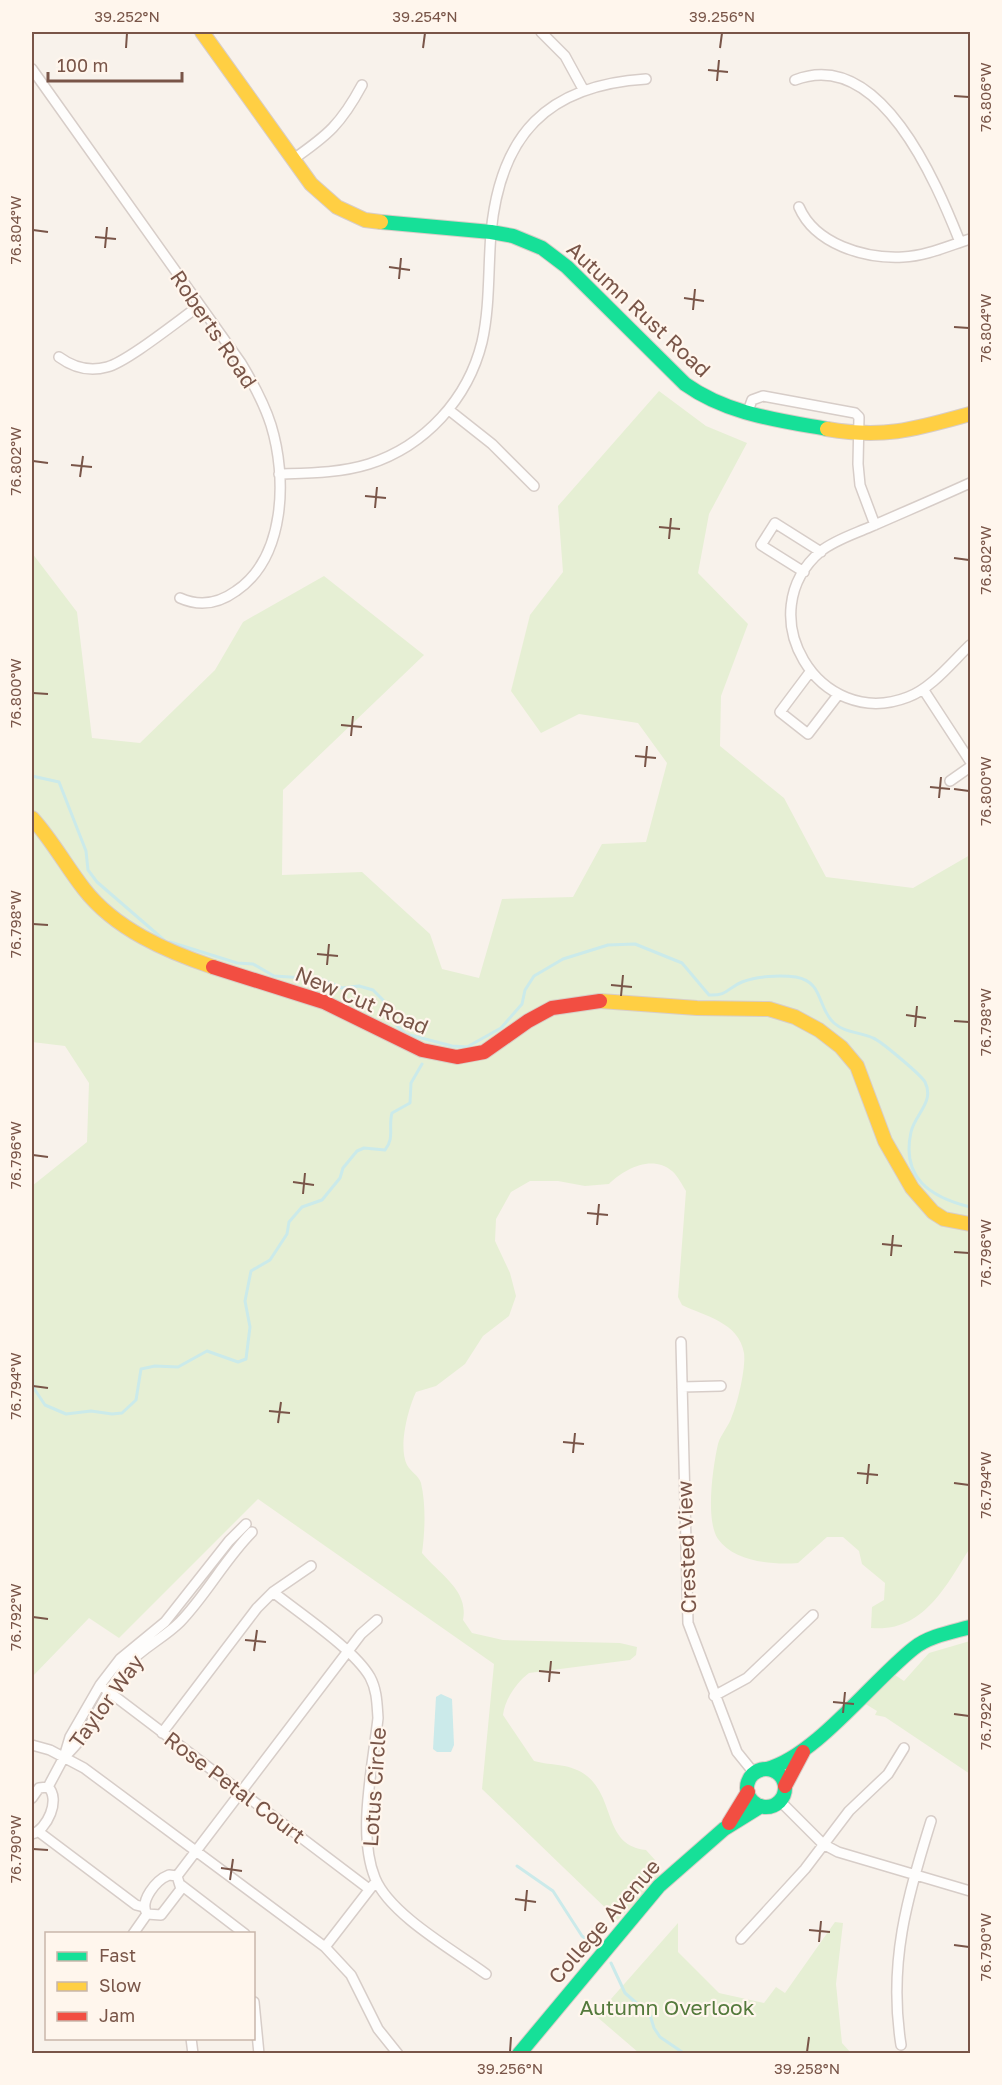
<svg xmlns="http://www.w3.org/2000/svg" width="1002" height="2085" font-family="'Golos Text',sans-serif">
	<rect width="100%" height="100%" fill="#f8f2eb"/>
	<path fill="#e6efd4" d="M659,391l47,35 41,17 -38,71 -11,59 50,51 -27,72 -1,50 64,52 42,79 87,11 57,-33v693c-24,38 -47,85 -99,80l1,-21 12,-7 1,-17 -23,-19 -3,-13 -16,-14h-16l-29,26c-25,2 -64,-1 -80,-24 -13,-19 -5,-73 0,-95 3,-10 11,-18 14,-28 6,-14 14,-49 12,-63 -5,-31 -40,-37 -62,-48l-4,-8 8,-106c-4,-6 -8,-15 -14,-20 -20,-17 -48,-2 -63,13l-24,2 -27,-5h-28l-19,11 -15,27 -1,22 15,32 6,23 -7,20 -26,20 -18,28 -29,22 -20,6c-8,17 -18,55 -9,73 4,7 12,11 14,18 5,21 4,49 1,70 17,21 47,37 41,67l9,13 31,7 117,3 17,4 -1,8 -6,5 -101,13c-12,9 -24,26 -26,42l31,46c18,5 37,2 53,15 29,24 16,69 59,74l9,10 5,18 -42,42 -136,-131 12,-125 -236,-165 -139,139 -30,-20 -57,59v-491l55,-44 2,-59 -24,-37 -33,-4v-489l45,59 15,126 48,5 75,-73 28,-48 81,-46 100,79 -141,135 -1,85 80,-3 68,62 12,35 37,9 23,-79 71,-2 29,-53 44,-2 21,-79 -29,-40 -59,-9 -38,19 -30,-42 19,-76 33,-43 -5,-66z
		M970,1641v133l-85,-57 -10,-2 2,-4 -13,-8 31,-28 9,6 25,-28z
		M835,1922l8,1 -7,61 6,59 9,10h-212l-43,-37 82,-93v29l41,41 45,10 12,-16 9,6z"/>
	<path fill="#cbeaea" d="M441,1694l11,5 2,46 -3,7h-14l-4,-3 3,-52z"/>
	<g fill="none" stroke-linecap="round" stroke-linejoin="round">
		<path stroke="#cbeaea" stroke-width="3" d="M32,776l27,6 27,69 2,19 9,12 67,58
			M170,942l67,21 16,1 21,12 47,3 21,9 17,-2 14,4 10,10 14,26 9,8 46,12 15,1 34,-19 21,-24 3,-14 9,-14 29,-17 45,-14 27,-1 47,19 27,32c19,1 18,-7 33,-13 15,-6 38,-7 54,-5 28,5 21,31 38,46 11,10 26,9 39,15 8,3 48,37 52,44 10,20 -10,32 -14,50 -10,46 19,65 59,75
			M32,1358l1,29 12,18 21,9 25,-3 21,3 10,-1 14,-13 5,-31 14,-3 23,1 29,-16 31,11 8,-3 4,-32 -5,-26 6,-30 19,-11 17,-26 2,-12 13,-15 20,-7 18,-22 3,-10 14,-17 7,-3 21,2c10,-12 3,-23 7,-37l18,-10 1,-20 11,-19
			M517,1866l36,25 29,45 11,8
			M611,1963l14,30 25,22 4,13 6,9 25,17"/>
		<g stroke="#d7cdc8" stroke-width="12">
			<path id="street" d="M541,32l24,24 18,33
				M32,69l209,294c12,20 23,40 30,62 16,52 15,132 -35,166 -18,13 -36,16 -56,7
				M795,80c85,-33 141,102 165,162
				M292,160c36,-25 49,-36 70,-75
				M799,207c16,37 65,52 104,50 23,-1 45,-11 67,-18
				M59,357c15,11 30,15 48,10 20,-5 72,-47 92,-61
				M449,410l43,34 42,42
				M747,414l5,-14 11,-4 92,17 4,4 -1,47 2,21 15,40
				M279,474c31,-1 61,-1 90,-10 56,-18 99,-65 113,-122 8,-35 6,-73 9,-109 9,-98 56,-148 155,-154
				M970,483c-33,15 -66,29 -100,44 -16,7 -35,13 -49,24 -73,62 -2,181 87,146 24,-9 44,-35 62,-52
				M804,572l-43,-27 14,-22 46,29
				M810,672l-30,40 28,22 30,-39
				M923,689l47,72
				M950,781l20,-14
				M681,1342l7,281 49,129 17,21
				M682,1387l39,-1
				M273,1592c26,21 81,57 97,85 7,13 7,27 8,41 -5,47 -21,116 -3,160 15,37 80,73 111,96
				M100,1685l269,204
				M714,1696l33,-18 66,-63
				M162,1733l95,-125 16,-16 38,-26
				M32,1745l18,5 34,18 241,179 26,28 27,54 20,25
				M64,1757c28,-24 39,-63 62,-91 16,-18 38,-28 54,-44 27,-28 45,-63 72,-90
				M48,1787l16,-30 6,-20 30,-52 20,-26 45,-37 64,-81 17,-17
				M32,1798l7,-10 9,-1
				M780,1801l43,43 15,8 132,39
				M39,1832l97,73 8,2
				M32,1834c15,-4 29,-35 16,-47
				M169,1875l8,1 4,13 -20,26 -14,-1c-8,-13 9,-34 22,-39z
				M177,1876l184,-242 16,-14
				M181,1885l64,49
				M133,1934l14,-20
				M741,1939l64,-70 44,-58 39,-37 16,-26
				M325,1947l48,-62
				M254,2002l5,52
				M191,2038l2,16
				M901,2045c-13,-82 6,-147 30,-224"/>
		</g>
		<g stroke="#d8cdc7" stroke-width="16">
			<path id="fast" d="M381,222l110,10 22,4 29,12 25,19 118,117c42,30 92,36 142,45
				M767,1769c49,-13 106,-89 147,-121 15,-12 38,-16 56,-21
				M747 1788a19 19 0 1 1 38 0a19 19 0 1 1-38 0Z
				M519,2054l140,-168 65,-57 37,-23"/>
		</g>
		<g stroke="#d8cdc7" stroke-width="16">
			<path id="slow" d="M202,32l109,152 26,23 28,13 16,2
				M827,429c57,10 89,0 143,-15
				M32,818c20,22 34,48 52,71 31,40 82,62 129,78
				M600,1001l97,7 72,1 26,8 24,13 22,17 16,19 28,75 27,47 21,24 11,7 26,5"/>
		</g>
		<g stroke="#d8cdc7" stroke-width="16">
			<path id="jam" d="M213,967l111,35 98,48 35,7 27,-5 44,-31 24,-13 48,-7
				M785,1786l18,-34
				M729,1823l19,-31"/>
		</g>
		<use href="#street" stroke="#fefdfc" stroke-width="9"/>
		<use href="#fast" stroke="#16e098" stroke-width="14"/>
		<use href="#slow" stroke="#ffcf43" stroke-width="14"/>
		<use href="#jam" stroke="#f24e42" stroke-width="14"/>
	</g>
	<path fill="none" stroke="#795548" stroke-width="2" d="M126,48l1,-15M423,48l2,-15M720,48l2,-15M708,70l20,2M717,81l2,-21M954,96l15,1M33,230l15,2M95,237l21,2M105,248l2,-21M389,267l21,3M399,279l2,-21M684,298l20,3M693,310l2,-21M954,327l15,1M33,461l15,2M71,465l21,2M80,477l3,-21M365,496l21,2M375,508l2,-21M659,527l21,2M669,539l2,-21M954,558l15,2M33,693l15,1M341,725l21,2M351,736l2,-20M635,756l21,2M645,767l2,-21M930,787l20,2M954,789l15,2M939,798l2,-21M33,924l15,1M317,954l21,2M327,965l2,-21M611,985l21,2M621,996l2,-21M906,1015l20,3M954,1021l15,1M915,1027l2,-21M33,1155l15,2M293,1182l21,3M303,1194l2,-21M587,1213l21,2M597,1225l2,-21M882,1244l20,2M954,1252l15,1M891,1256l2,-21M33,1386l15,2M269,1411l21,2M278,1423l3,-21M563,1442l21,2M573,1453l2,-20M857,1473l21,2M954,1483l15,2M867,1484l2,-20M33,1617l15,2M245,1640l21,2M254,1651l3,-21M539,1671l21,2M549,1682l2,-21M833,1702l21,2M843,1713l2,-21M954,1714l15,2M33,1849l15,1M221,1868l21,3M230,1880l3,-21M515,1899l21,3M525,1911l2,-21M809,1930l21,2M819,1942l2,-21M954,1945l15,2M510,2052l1,-15M807,2052l2,-15"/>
	<g text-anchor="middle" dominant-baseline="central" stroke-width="4.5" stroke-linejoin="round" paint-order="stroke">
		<g font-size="21" fill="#795548" stroke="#fff6ed">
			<text transform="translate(639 309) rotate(43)">Autumn Rust Road</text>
			<text transform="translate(214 329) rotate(56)">Roberts Road</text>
			<text transform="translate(362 1000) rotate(23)">New Cut Road</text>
			<text transform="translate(686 1547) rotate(-92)">Crested View</text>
			<text transform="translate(106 1701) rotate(-54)">Taylor Way</text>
			<text transform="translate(235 1787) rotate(37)">Rose Petal Court</text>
			<text transform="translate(374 1787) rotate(-86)">Lotus Circle</text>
			<text transform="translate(604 1921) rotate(-49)">College Avenue</text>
		</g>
		<g font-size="21" fill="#547a3c" stroke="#fff6ed">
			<text x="667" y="2007">Autumn Overlook</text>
		</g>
	</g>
	<rect width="1002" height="2085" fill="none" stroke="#fff6ed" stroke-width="66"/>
	<rect x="45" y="1932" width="210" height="108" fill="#fff6ed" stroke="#c9b6ab" stroke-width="1.5"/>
	<rect x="57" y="1952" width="30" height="9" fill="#16e098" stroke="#c9b6ab" stroke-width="1.5"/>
	<text x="99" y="1962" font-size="18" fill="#795548">Fast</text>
	<rect x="57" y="1982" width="30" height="9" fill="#ffcf43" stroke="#c9b6ab" stroke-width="1.5"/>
	<text x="99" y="1992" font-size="18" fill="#795548">Slow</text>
	<rect x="57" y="2012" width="30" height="9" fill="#f24e42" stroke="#c9b6ab" stroke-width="1.5"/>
	<text x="99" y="2022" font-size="18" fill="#795548">Jam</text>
	<path d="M48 72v9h134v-9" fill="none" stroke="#795548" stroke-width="3"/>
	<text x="57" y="72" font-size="18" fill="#795548" stroke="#fff6ed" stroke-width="4.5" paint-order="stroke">100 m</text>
	<rect x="33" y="33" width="936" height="2019" fill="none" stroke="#795548" stroke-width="2"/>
	<g font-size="15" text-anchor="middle" fill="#795548">
		<text x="127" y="22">39.252°N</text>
		<text x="425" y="22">39.254°N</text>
		<text x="722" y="22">39.256°N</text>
		<text transform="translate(986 97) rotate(-90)" y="5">76.806°W</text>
		<text transform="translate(16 230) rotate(-90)" y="5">76.804°W</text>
		<text transform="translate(986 328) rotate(-90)" y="5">76.804°W</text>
		<text transform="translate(16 461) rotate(-90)" y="5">76.802°W</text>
		<text transform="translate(986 560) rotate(-90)" y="5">76.802°W</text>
		<text transform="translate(16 693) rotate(-90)" y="5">76.800°W</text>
		<text transform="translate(986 791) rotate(-90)" y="5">76.800°W</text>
		<text transform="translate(16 924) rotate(-90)" y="5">76.798°W</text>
		<text transform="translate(986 1022) rotate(-90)" y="5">76.798°W</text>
		<text transform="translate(16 1155) rotate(-90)" y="5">76.796°W</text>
		<text transform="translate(986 1253) rotate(-90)" y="5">76.796°W</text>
		<text transform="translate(16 1386) rotate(-90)" y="5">76.794°W</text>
		<text transform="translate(986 1485) rotate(-90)" y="5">76.794°W</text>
		<text transform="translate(16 1617) rotate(-90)" y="5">76.792°W</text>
		<text transform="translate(986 1716) rotate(-90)" y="5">76.792°W</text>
		<text transform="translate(16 1849) rotate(-90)" y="5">76.790°W</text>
		<text transform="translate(986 1947) rotate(-90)" y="5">76.790°W</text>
		<text x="510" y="2074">39.256°N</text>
		<text x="807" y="2074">39.258°N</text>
	</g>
</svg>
